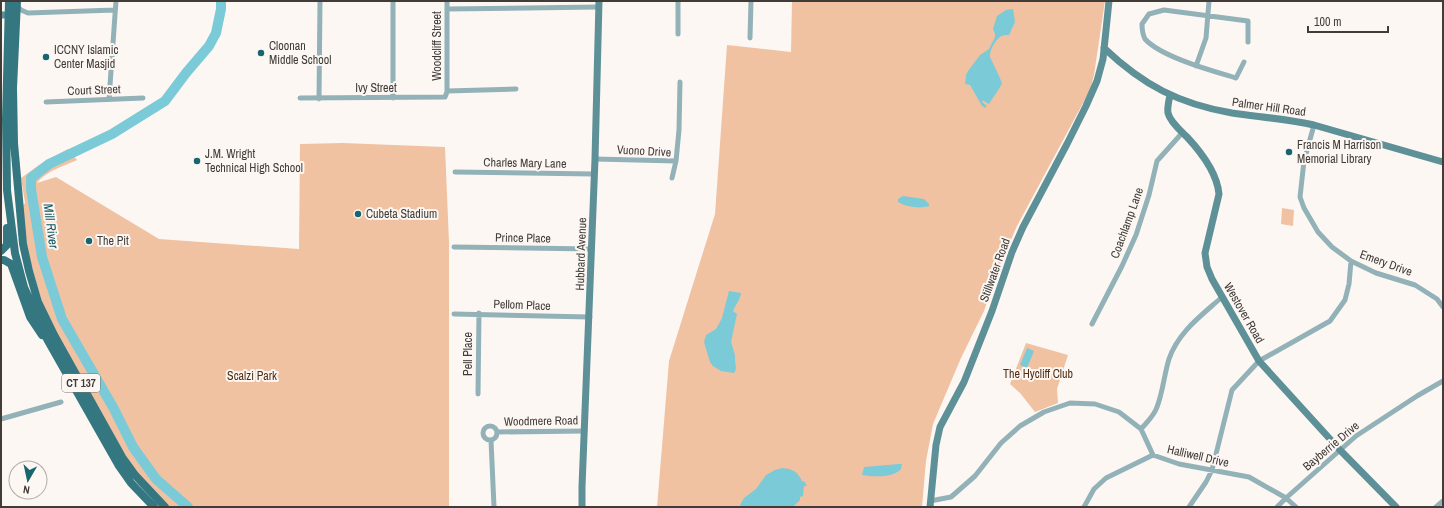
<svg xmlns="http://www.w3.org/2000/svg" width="1444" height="508" font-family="'Archivo Narrow',sans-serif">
	<rect width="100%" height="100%" fill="#fdf7f4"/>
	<path fill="#f0c2a2" d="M792,1h313l-11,74 -4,15 -73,136 -17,39 -16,46 -23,47 -28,66 -7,37 -4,46h-265l12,-146 46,-147 12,-169 64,7z
		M343,143l102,4 4,95v265h-280l-12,-11 -33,-40 -64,-114 -18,-40 -14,-48 -6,-47 3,-4 -4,-25 18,-13 29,-16 9,11c-13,6 -31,11 -40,23l19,-6 103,62 140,10 1,-105z
		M1282,208l12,2 -1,16 -12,-2z
		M1026,343l42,12 -11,34 1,14 -23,9 -15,-19 -10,-9z"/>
	<path fill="#7bcad7" d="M1013,9l2,13 -6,13c-3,0 -7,0 -9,2 -5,4 -11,14 -10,20l10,21 2,6 -13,20 -7,-4 1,3 3,2v3l-4,-2 -12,-21 -5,-1 1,-9 2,-4 12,-16 9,-6 6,-12v-3l-2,-5 4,-13 9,-6z
		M903,196l21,3 5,5v2c-9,3 -23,1 -31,-4v-3z
		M729,291l12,2c-1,7 -5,11 -8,18l4,3 -6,28 4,13v5l1,9 -2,4 -13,-2 -8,-5 -3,-4 -6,-20 2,-7 10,-6 6,-11z
		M1027,348l7,3 -7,17 -7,-3z
		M899,464h3l-1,5c-8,9 -27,8 -39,6l2,-8z
		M782,468c11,1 15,3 20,13l3,1 2,4h-3l-1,10 -3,1v3l-7,7h-52l-1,-2 4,-7 12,-9 10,-14 9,-5z"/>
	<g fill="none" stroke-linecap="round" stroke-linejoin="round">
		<path stroke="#7bcad7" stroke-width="10" d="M188,507l-32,-28 -23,-32 -19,-38 -52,-90 -20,-62 -11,-68v-11l18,-14 63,-30 53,-33 21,-28 23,-27 7,-13 5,-24v-8"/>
		<path stroke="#92b2b8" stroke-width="5" d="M393,1v97
			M17,6l4,4 7,3 87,-3
			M447,9l152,-2
			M678,34v-33
			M750,38l1,-37
			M1244,62l-8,16c-23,-7 -75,-21 -91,-39 -2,-4 -3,-11 -3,-15l7,-10 15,-4 84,11v21
			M1196,66l10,-28 3,-37
			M447,91l69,-2
			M300,98l145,-1 2,-5v-91
			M109,99l7,-98
			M319,99l1,-98
			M46,102l97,-4
			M1314,125l-10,36 -4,36 4,11 14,24 14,15 19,14 25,12 39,12 22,14 6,8
			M595,159l81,2 -4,17
			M676,161l3,-31 1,-48
			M455,172l139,2
			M454,247l138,2
			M454,314l136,3
			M1092,324l30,-58 14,-31 13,-40 8,-34 26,-29
			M478,394l1,-81
			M1,419l60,-17
			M483 433a7 7 0 1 1 14 0a7 7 0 1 1-14 0Z
			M1141,429c6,-7 13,-13 16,-22 6,-15 7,-32 12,-48 9,-27 33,-44 53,-62
			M497,432l88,-1
			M491,440l3,67
			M930,501l21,-4 24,-21 26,-33 19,-17 24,-14 26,-9 25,1 24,8 22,17 12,26 26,9 70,13 37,21 10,9
			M1084,507l10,-18 12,-11 47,-23
			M1189,507l17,-25 6,-12 20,-80 27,-29 71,-40 15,-21 4,-16 2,-23
			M1277,507l9,-9 70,-62 61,-40 26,-15
			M1436,507l7,-6"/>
		<path stroke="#5e9098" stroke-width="7" d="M1,15h13
			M1104,48c39,37 75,56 128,65 28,4 55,6 82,12l129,37
			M1170,95c-1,5 -3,13 -2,18 2,9 13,18 19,24 14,15 30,36 32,57l-14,59 2,14 5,12 47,82 81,89 56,57
			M582,507v-20l13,-328 4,-158
			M930,507l6,-62 4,-18 24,-45 28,-71 20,-59 11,-25 44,-83 19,-38 11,-25 6,-22 6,-58"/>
		<path stroke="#357781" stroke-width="8" d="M9,1l-3,118 1,71 8,63 9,34 23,52 72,127 12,17 23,24
			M17,1l-4,87 1,55 9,101 6,27 9,31 16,33 68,122 13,18 30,32
			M1,251l6,-6v-17
			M1,260h3l7,4 19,53 12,18"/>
	</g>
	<g fill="#19656f" stroke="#fdf7f4" stroke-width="1.5">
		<circle cx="261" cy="53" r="4"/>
		<circle cx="46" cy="57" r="4"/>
		<circle cx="1289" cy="152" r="4"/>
		<circle cx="197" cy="161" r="4"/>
		<circle cx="358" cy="214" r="4"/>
		<circle cx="89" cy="241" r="4"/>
	</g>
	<g text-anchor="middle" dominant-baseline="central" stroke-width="4" stroke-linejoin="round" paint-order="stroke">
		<rect fill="#fdf7f4" stroke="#797470" stroke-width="1" x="62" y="374" width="38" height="18" rx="3"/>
		<g font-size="11" font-weight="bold" fill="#413c38">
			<text x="81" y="383">CT 137</text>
		</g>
		<g font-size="12" fill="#413c38" stroke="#fdf7f4" text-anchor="start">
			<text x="269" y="46">Cloonan<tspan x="269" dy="14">Middle School</tspan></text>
			<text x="54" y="50">ICCNY Islamic<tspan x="54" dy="14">Center Masjid</tspan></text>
			<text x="1297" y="145">Francis M Harrison<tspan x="1297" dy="14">Memorial Library</tspan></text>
			<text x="205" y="154">J.M. Wright<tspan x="205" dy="14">Technical High School</tspan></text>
			<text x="366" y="214">Cubeta Stadium</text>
			<text x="97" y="241">The Pit</text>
		</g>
		<g font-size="12" fill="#413c38" stroke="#fdf7f4">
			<text transform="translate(437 46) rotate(-90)">Woodcliff Street</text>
			<text x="376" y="88">Ivy Street</text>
			<text transform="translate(94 90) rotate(-2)">Court Street</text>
			<text transform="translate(1269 107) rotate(8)">Palmer Hill Road</text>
			<text transform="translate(644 151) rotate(3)">Vuono Drive</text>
			<text transform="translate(525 163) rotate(1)">Charles Mary Lane</text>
			<text transform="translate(1127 223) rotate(-70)">Coachlamp Lane</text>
			<text transform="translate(523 238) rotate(1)">Prince Place</text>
			<text transform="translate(581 254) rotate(-88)">Hubbard Avenue</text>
			<text transform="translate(1386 263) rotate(20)">Emery Drive</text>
			<text transform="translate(995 270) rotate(-70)">Stillwater Road</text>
			<text transform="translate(522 305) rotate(2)">Pellom Place</text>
			<text transform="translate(1244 313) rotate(60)">Westover Road</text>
			<text transform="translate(468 354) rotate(-90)">Pell Place</text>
			<text transform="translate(541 421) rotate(-1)">Woodmere Road</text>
			<text transform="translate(1331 446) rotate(-40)">Bayberrie Drive</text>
			<text transform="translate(1198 456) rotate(13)">Halliwell Drive</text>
		</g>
		<g font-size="12" fill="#512d12" stroke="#fdf7f4">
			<text x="1038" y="374">The Hycliff Club</text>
			<text x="252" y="376">Scalzi Park</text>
		</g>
		<g font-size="13" font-style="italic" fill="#0a535c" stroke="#fdf7f4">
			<text transform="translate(51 226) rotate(82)">Mill River</text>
		</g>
	</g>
	<rect width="1444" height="508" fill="none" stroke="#413c38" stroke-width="4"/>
	<g transform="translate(28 480) rotate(189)"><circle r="19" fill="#fdf7f4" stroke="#b2aca9"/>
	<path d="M0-3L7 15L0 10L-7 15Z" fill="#19656f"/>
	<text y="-6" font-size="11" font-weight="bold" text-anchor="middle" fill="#413c38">N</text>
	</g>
	<path d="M1308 26v6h80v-6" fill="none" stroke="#413c38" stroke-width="2"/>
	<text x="1314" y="26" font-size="12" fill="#413c38" stroke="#fdf7f4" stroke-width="3" paint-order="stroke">100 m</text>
</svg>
